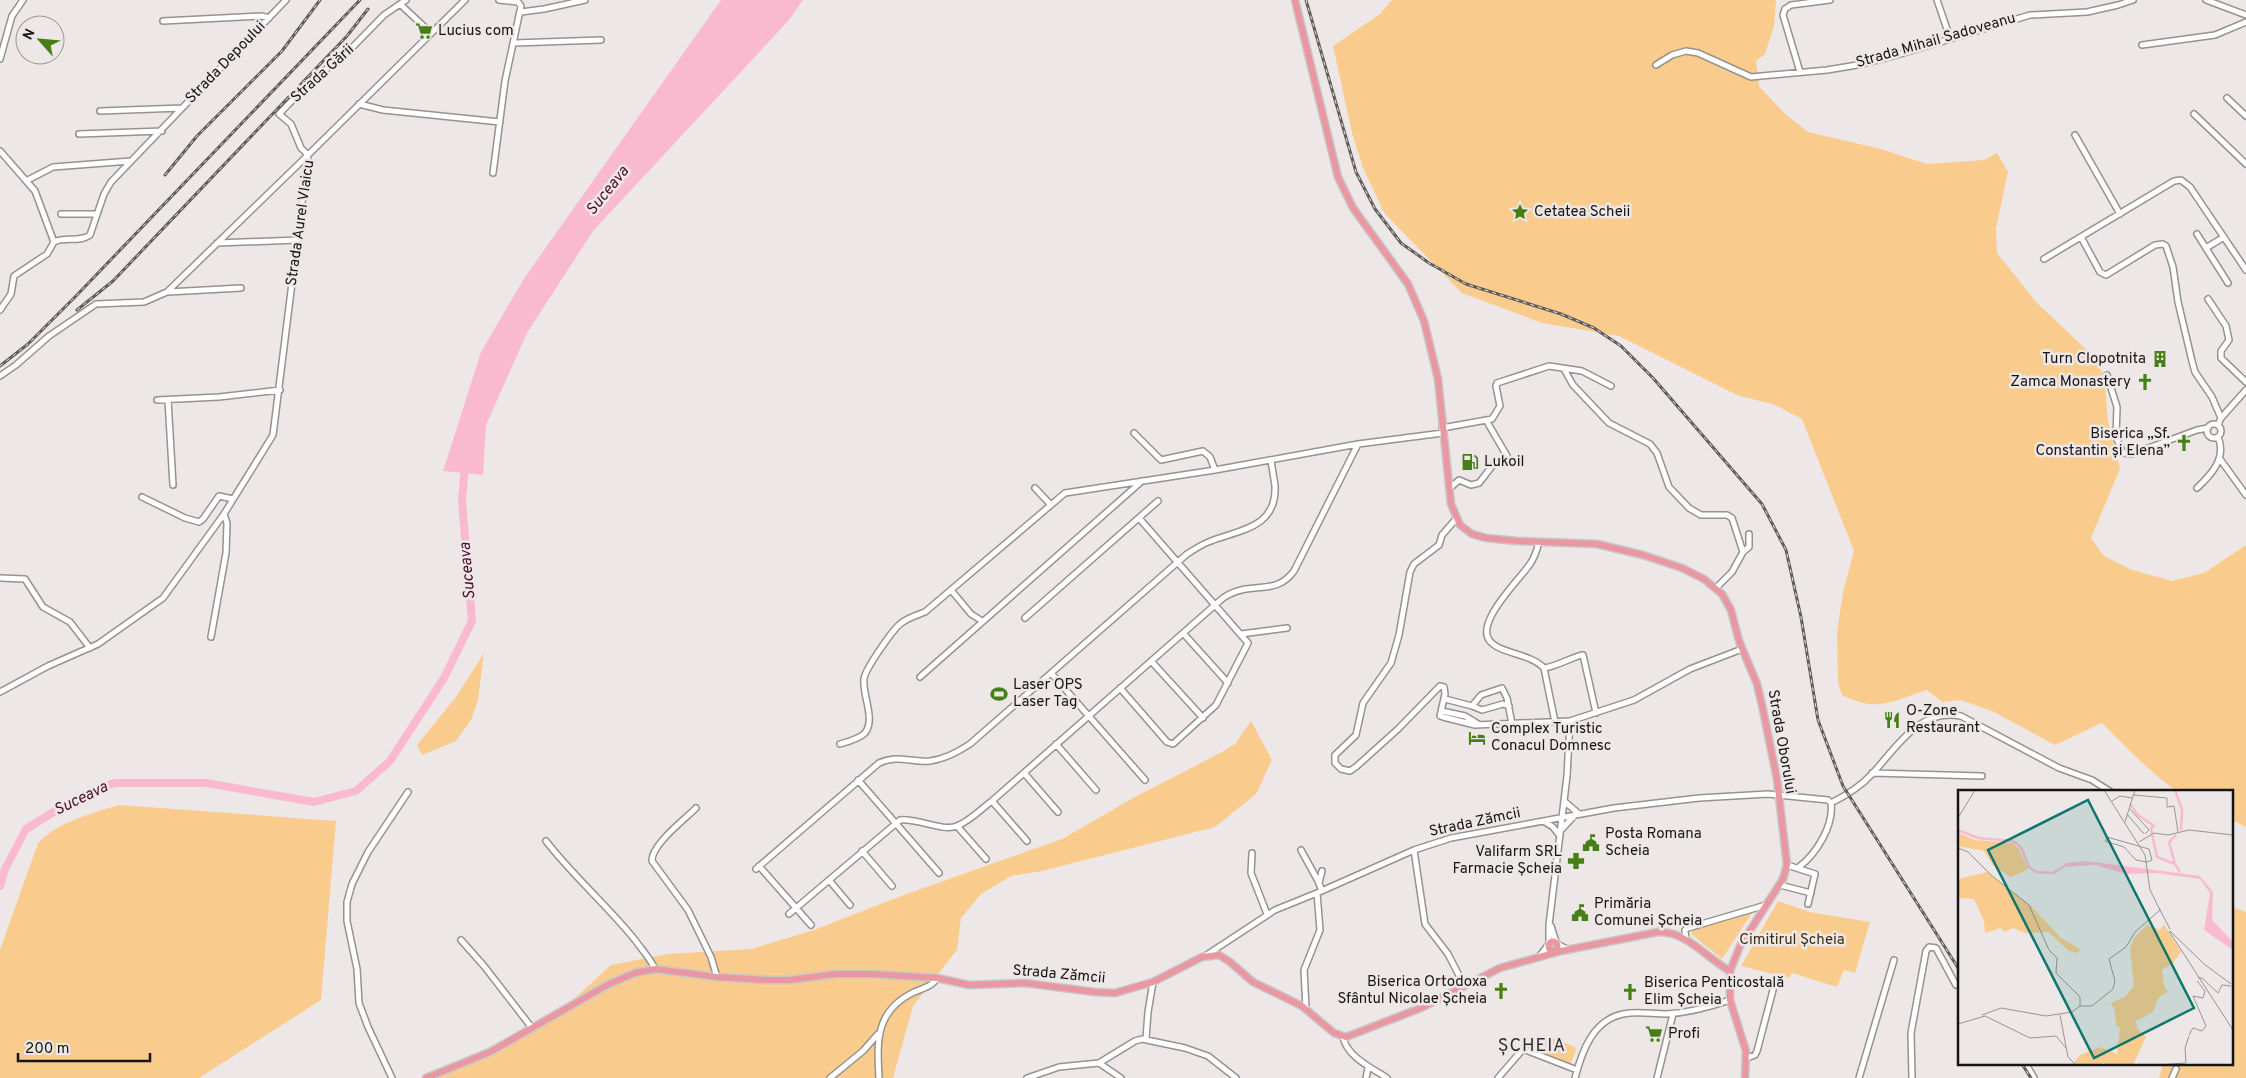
<svg xmlns="http://www.w3.org/2000/svg" width="2246" height="1078" font-family="Overpass,sans-serif">
	<rect width="100%" height="100%" fill="#ede8e7"/>
	<path fill="#f9cc8d" d="M1392,0h384l-2,26 -9,28 -9,7 3,25 24,26 25,20 73,17 46,15 57,-4 13,-7 11,19 -12,56 1,25 40,50 55,52 12,20 4,46 12,48 -29,69 13,18 28,14 40,11 32,-8 42,-28v282l-14,-7v-28c-16,0 -35,3 -51,0 -16,-4 -65,-55 -79,-69l-47,22 -61,-33 -33,-12 -19,2 -15,-12c-34,11 -51,23 -85,5l-4,-12 -1,-50 6,-41 11,-41 -52,-132 -27,-14 -38,-10 -118,-59 -77,-13 -80,-30 -77,-79 -22,-46 -11,-35 -19,-87 47,-32z
		M484,653l-6,47 -7,20 -15,21 -34,14 -5,-10 39,-48z
		M1251,721l21,39 -16,34 -41,33 -173,44 -31,5 -30,18 -20,24 -4,32 -44,56 -20,72h-455l55,-25 59,-34 59,-54 57,-11 83,-5 63,-19 87,-34 161,-57 73,-42 87,-45 13,-8z
		M119,805l217,16 -15,179 -122,78h-199v-128l38,-107c20,-21 54,-30 81,-38z
		M1778,901l32,11 60,10 -15,51 -11,-3 -7,17 -45,-14 -3,5 -48,-12z
		M2232,907l14,5v166h-87l4,-14h69z
		M1754,910l-32,49 -31,-25 2,-5z
		M1545,1035l30,12 1,4 -6,13 -33,-13 5,-15z"/>
	<path fill="#f9bad0" d="M721,0h82l-14,20 -196,211 -66,102 -41,92 -3,50 -40,-4 38,-119 44,-75z"/>
	<g fill="none" stroke-linecap="round" stroke-linejoin="round">
		<path stroke="#f9bad0" stroke-width="8" d="M0,886l5,-17 21,-40 46,-28 42,-18h92l108,19 42,-11 34,-30 54,-83 28,-57 -10,-120 3,-36"/>
		<g stroke="#969290" stroke-width="8">
			<path id="minor" d="M1937,0l13,38
				M2206,0l40,15
				M401,5l30,28
				M521,12l23,-3 41,-9
				M163,21l99,-5 7,2
				M514,43l87,-3
				M2142,45l73,-10 31,-13
				M0,59l12,-43 11,-16
				M1656,65l16,-10 14,-4 12,2 53,24 76,-7 36,-6 34,-9 133,-40 57,-3 31,-7 15,-5
				M1800,72l-17,-57 2,-6 6,-4 39,-5
				M2227,98l19,18
				M359,104l24,6 117,12
				M100,111l82,-3
				M2194,114l52,50
				M79,134l83,-3
				M2075,135l45,79
				M0,151l35,40 19,51
				M493,173l12,-92 16,-75 -3,-4 -19,-2
				M26,181l27,-14 78,-6
				M61,214h36
				M2197,234l31,49
				M2081,237l19,35 6,3 49,-30 8,-1 3,2 7,21 5,35 14,59 3,11 17,25 9,21
				M217,243l81,-3
				M2206,248l18,-11
				M2044,259l130,-78 7,-1 9,7 56,83
				M168,292l73,-4
				M2208,299l18,27 3,14 -8,11v7l25,24
				M0,310l11,-16 3,-18 33,-22 7,-12c11,-6 25,1 36,-7l14,-41 7,-12 175,-182
				M1564,369l9,16 36,38 41,21 7,9 12,34 20,21 12,7h26l5,3 11,34 -11,20 -15,15
				M2107,375l10,32 -1,30 7,16 9,1 65,-24 11,-2
				M0,376l16,-11 33,-29 47,-32 48,-2 23,-10 141,-137 -7,-7 -10,-24 -12,-10 37,-38 24,-16 44,-45 22,-15
				M157,400l62,-3 61,-7
				M168,400l5,85
				M1486,420l21,36
				M2207 431a7 7 0 1 1 14 0a7 7 0 1 1-14 0Z
				M2218,425l3,-7 25,-28
				M1442,428l50,-9 8,-13 -4,-20 1,-3 52,-17 33,5 29,15
				M1134,433l27,27 42,-9 7,6 5,13
				M2220,459l26,36
				M1035,488l15,16
				M2197,488c14,-13 30,-30 21,-51
				M1449,489l10,-9 12,5 8,-2 14,-18
				M142,497l43,21 14,4 4,-3 16,-23 14,3
				M1456,519l-14,16 -3,10 -25,19 -4,8 -11,63 -8,28 -28,40 -7,32 -21,20v8l6,6 9,2 7,-5 41,-37 42,-43 4,1 1,7 -5,22 3,1 32,8 95,-4 64,-21 56,-31 52,-20
				M1539,542c-2,8 -4,15 -9,22 -10,15 -54,57 -41,76 10,14 41,13 55,28l11,54
				M1743,552l6,-5v-13
				M0,578l25,1 18,28 27,15 20,26
				M951,590l20,24 11,7
				M1025,618l133,-117
				M1183,633l45,50
				M1241,634l46,-6
				M211,637l15,-84 1,-30 -3,-9
				M1151,661l52,57
				M1544,668c12,-1 32,-13 39,-13l13,58
				M1051,673l94,107
				M920,677l222,-196
				M1120,688l47,54 6,2 43,-39 32,-62 -109,-125
				M0,692l48,-26 50,-22 65,-46 61,-84 49,-79 35,-280 157,-155
				M1445,699l27,7 10,4 21,-6 6,2
				M1472,706l9,-11 21,-7 5,10 5,26
				M1442,711l23,5 13,8
				M840,744c7,-2 19,-5 25,-11 11,-14 -3,-38 -1,-54 1,-10 28,-48 36,-55 7,-6 17,-9 25,-12l140,-119 150,-23 143,-26 85,-11
				M1056,744l40,46
				M1024,773l34,39
				M1872,773l110,3
				M858,780l81,93
				M992,801l35,40
				M1564,801l15,13
				M1831,803c16,-8 30,-17 41,-29 26,-28 47,-66 89,-58l98,52 33,12 19,12
				M696,808c-12,12 -45,37 -44,53l36,49 23,47 6,20
				M1545,822l8,5 7,9
				M957,826l29,33
				M1561,830l13,-14
				M546,841c27,35 61,64 89,99 7,10 15,18 20,29
				M1301,850l17,31 4,10
				M1414,850l11,74 23,30 16,31
				M862,851l30,35
				M1252,853l-1,20 16,41
				M1787,865l28,9 -7,30
				M759,866l52,59
				M756,869l123,-106c20,-9 32,0 51,-2 15,-2 28,-9 40,-17l217,-190c8,-5 15,-10 24,-13 28,-11 66,-13 64,-55 -1,-8 -3,-18 -4,-26
				M829,880l21,25
				M1319,883l3,-12
				M1780,885l31,8
				M789,914l111,-94c17,-2 43,12 57,6 13,-5 24,-17 35,-25l231,-203c28,-19 51,0 71,-27l64,-127
				M1551,926l5,16
				M461,940l23,26 48,62
				M1686,940l-1,-10 3,-2 78,-23
				M1549,943v-18l18,-149 3,-55
				M1557,944l12,6
				M1205,956l70,-46 42,-17 97,-43 37,-12 163,-30 85,-10 69,-4 60,6 3,3c3,23 -15,51 -32,64
				M1539,957l9,-12
				M1306,1008l-2,-38 16,-40 -3,-37
				M1343,1037c4,20 29,31 44,41
				M1146,1039l2,-27 5,-30
				M1747,1058l8,-3 2,-4 16,-61
				M1099,1063l22,15
				M2026,1064l8,14
				M392,1078l-24,-51 -9,-24 -2,-34 -10,-48v-19l5,-18 16,-32 40,-60
				M830,1078l33,-27 15,-17
				M879,1078c-2,-37 -4,-67 35,-86 8,-3 19,-6 23,-14
				M1027,1078l32,-11 40,-4 36,-22 7,-2 43,9 23,8 28,22
				M1366,1078l2,-10
				M1498,1078l25,-29 54,21
				M1575,1078c7,-27 18,-58 48,-64 14,-3 29,0 43,0 21,-1 44,-7 64,-14
				M1657,1078l16,-64
				M1859,1078l35,-118
				M1912,1078l-1,-45 15,-82 3,-4 7,1 20,37
				M2172,1078l4,-9"/>
		</g>
		<g stroke="#c7c7c7" stroke-width="9">
			<path id="major" d="M1295,0l43,177 15,31 55,76 16,37 14,58 13,125 9,21 12,9 14,4 31,3 80,3 46,11 39,13 22,11 18,15 9,16 8,31 18,43 5,21 15,74 10,86 -4,14 -43,67 -10,25v29l16,51 -1,27
				M1548.5 946a4.5 4.5 0 1 1 9 0a4.5 4.5 0 1 1-9 0Z
				M426,1078l64,-26 119,-68 26,-11 20,-4 62,8 49,3h23l47,-6h36l65,4 32,7 56,-2 70,9 20,1 38,-11 49,-25 17,-2 11,7 23,20 49,24 32,27 12,4 75,-29 79,-40 61,-17 97,-19c29,-1 48,26 72,39"/>
		</g>
		<use href="#minor" stroke="#fff" stroke-width="5"/>
		<use href="#major" stroke="#ea97a2" stroke-width="6"/>
		<g stroke="#5e5c5b" stroke-width="3">
			<path id="rail" d="M1306,0l50,172 19,37 26,34 28,20 37,21 95,30 33,14 27,18 32,32 109,126 24,46 15,67 17,103 25,66 117,185
				M165,175l32,-39 85,-85 38,-51
				M77,310l36,-29 234,-245 21,-27
				M0,366l28,-22 47,-47 285,-297
				M2022,1064l9,14"/>
		</g>
		<use href="#rail" stroke="#ede8e7" stroke-width="1" stroke-dasharray="4" stroke-linecap="butt"/>
	</g>
	<defs>
		<g id="supermarket-bare" transform="scale(1.35)"><path d="M-6-5.5h2.5l.6 2H6L4.5 2H-2.5L-4.4-4H-6ZM-1.5 3.2a1.3 1.3 0 1 0 .1 0ZM3 3.2a1.3 1.3 0 1 0 .1 0Z" fill="#477f17" stroke="#ede8e7" stroke-width="2.5" paint-order="stroke"/></g>
		<g id="sight-bare" transform="scale(1.35)"><path d="M0-6L1.8-2.2L6-1.7L2.9 1.2L3.7 5.4L0 3.3L-3.7 5.4L-2.9 1.2L-6-1.7L-1.8-2.2Z" fill="#477f17" stroke="#ede8e7" stroke-width="2.5" paint-order="stroke"/></g>
		<g id="building-bare" transform="scale(1.35)"><path d="M-4-6H4V6H1V3H-1V6H-4ZM-2.5-4.3h1.7v1.8h-1.7ZM.8-4.3h1.7v1.8H.8ZM-2.5-1h1.7V.8h-1.7ZM.8-1h1.7V.8H.8Z" fill="#477f17" stroke="#ede8e7" stroke-width="2.5" paint-order="stroke"/></g>
		<g id="church-bare" transform="scale(1.35)"><path d="M-1.2-6h2.4v3.5h3.3v2.4h-3.3V6h-2.4V-.1h-3.3v-2.4h3.3Z" fill="#477f17" stroke="#ede8e7" stroke-width="2.5" paint-order="stroke"/></g>
		<g id="fuel-bare" transform="scale(1.35)"><path d="M-5.5-6h7V0h2V4h1.3V-2.5L3-4.5l.8-.8L6-3V5H2.5V1h-1V6h-7ZM-4.2-4.7v3.2H.2V-4.7Z" fill="#477f17" stroke="#ede8e7" stroke-width="2.5" paint-order="stroke"/></g>
		<g id="stadium-bare" transform="scale(1.35)"><path d="M0-5a6.5 5 0 1 0 0 10a6.5 5 0 1 0 0-10ZM-3.5-1.8h7v3.6h-7Z" fill="#477f17" stroke="#ede8e7" stroke-width="2.5" paint-order="stroke"/></g>
		<g id="restaurant-bare" transform="scale(1.35)"><path d="M-5-6h1v4h1v-4h1v4h1v-4h1v5L-1.5 .5V6h-2V.5L-5-1ZM5-6V6H3V1.5H1.5Q1.5-4 5-6Z" fill="#477f17" stroke="#ede8e7" stroke-width="2.5" paint-order="stroke"/></g>
		<g id="hotel-bare" transform="scale(1.35)"><path d="M-6-4.5h1.5V1H6V5H4.5V3h-9V5H-6ZM-4 0a1.8 1.8 0 1 1 3.6 0ZM.5 0V-2.5h3Q6-2.5 6 0Z" fill="#477f17" stroke="#ede8e7" stroke-width="2.5" paint-order="stroke"/></g>
		<g id="civic-bare" transform="scale(1.35)"><path d="M-.6-6.5H3V-4.5H.6V-3L4-1V1h2V6H-6V1h2V-1L-.6-3ZM-1.2 2.5V6h2.4V2.5Z" fill="#477f17" stroke="#ede8e7" stroke-width="2.5" paint-order="stroke"/></g>
		<g id="pharmacy-bare" transform="scale(1.35)"><path d="M-2-6h4v4h4v4h-4v4h-4v-4h-4v-4h4Z" fill="#477f17" stroke="#ede8e7" stroke-width="2.5" paint-order="stroke"/></g>
	</defs>
	<g fill-rule="evenodd">
		<use href="#supermarket-bare" x="424" y="31"/>
		<use href="#sight-bare" x="1520" y="212"/>
		<use href="#building-bare" x="2160" y="359"/>
		<use href="#church-bare" x="2145" y="382"/>
		<use href="#church-bare" x="2184" y="443"/>
		<use href="#fuel-bare" x="1470" y="462"/>
		<use href="#stadium-bare" x="999" y="694"/>
		<use href="#restaurant-bare" x="1892" y="720"/>
		<use href="#hotel-bare" x="1477" y="738"/>
		<use href="#civic-bare" x="1591" y="843"/>
		<use href="#pharmacy-bare" x="1576" y="861"/>
		<use href="#civic-bare" x="1580" y="913"/>
		<use href="#church-bare" x="1501" y="991"/>
		<use href="#church-bare" x="1630" y="992"/>
		<use href="#supermarket-bare" x="1654" y="1034"/>
	</g>
	<g text-anchor="middle" dominant-baseline="central" stroke-width="5" stroke-linejoin="round" paint-order="stroke">
		<g font-size="15" fill="#161514" stroke="#ede8e7" text-anchor="start">
			<text x="438" y="31">Lucius com</text>
			<text x="1534" y="212">Cetatea Scheii</text>
			<text x="2146" y="359" text-anchor="end">Turn Clopotnita</text>
			<text x="2131" y="382" text-anchor="end">Zamca Monastery</text>
			<text x="2170" y="434" text-anchor="end">Biserica „Sf.<tspan x="2170" dy="17">Constantin și Elena”</tspan></text>
			<text x="1484" y="462">Lukoil</text>
			<text x="1013" y="685">Laser OPS<tspan x="1013" dy="17">Laser Tag</tspan></text>
			<text x="1906" y="711">O-Zone<tspan x="1906" dy="17">Restaurant</tspan></text>
			<text x="1491" y="729">Complex Turistic<tspan x="1491" dy="17">Conacul Domnesc</tspan></text>
			<text x="1605" y="834">Posta Romana<tspan x="1605" dy="17">Scheia</tspan></text>
			<text x="1562" y="852" text-anchor="end">Valifarm SRL<tspan x="1562" dy="17">Farmacie Șcheia</tspan></text>
			<text x="1594" y="904">Primăria<tspan x="1594" dy="17">Comunei Șcheia</tspan></text>
			<text x="1487" y="982" text-anchor="end">Biserica Ortodoxa<tspan x="1487" dy="17">Sfântul Nicolae Șcheia</tspan></text>
			<text x="1644" y="983">Biserica Penticostală<tspan x="1644" dy="17">Elim Șcheia</tspan></text>
			<text x="1668" y="1034">Profi</text>
		</g>
		<g font-size="15" fill="#161514" stroke="#ede8e7">
			<text transform="translate(1936 41) rotate(-16)">Strada Mihail Sadoveanu</text>
			<text transform="translate(226 63) rotate(-46)">Strada Depoului</text>
			<text transform="translate(323 74) rotate(-42)">Strada Gării</text>
			<text transform="translate(301 223) rotate(-82)">Strada Aurel Vlaicu</text>
			<text transform="translate(1781 742) rotate(80)">Strada Oborului</text>
			<text transform="translate(1475 823) rotate(-12)">Strada Zămcii</text>
			<text transform="translate(1059 975) rotate(5)">Strada Zămcii</text>
		</g>
		<g font-size="15" fill="#402d10" stroke="#ede8e7">
			<text x="1792" y="940">Cimitirul Șcheia</text>
		</g>
		<g font-size="16" font-style="italic" fill="#4d0a2b" stroke="#ede8e7">
			<text transform="translate(608 191) rotate(-51)">Suceava</text>
			<text transform="translate(468 571) rotate(-95)">Suceava</text>
			<text transform="translate(81 799) rotate(-26)">Suceava</text>
		</g>
		<g font-size="18" letter-spacing="1" fill="#312d2c" stroke="#ede8e7">
			<text x="1532" y="1046">ȘCHEIA</text>
		</g>
	</g>
	<g transform="translate(1958 790)">
		<rect width="275" height="275" fill="#ede8e7"/>
		<path d="M0,43l17,7 38,3 6,6 9,20 -17,8 -17,-10 -10,-16 -26,-5zM29,82l44,34 30,32 19,11 -2,4 -9,-2 -20,-19 -24,1 -12,-5 -9,4 -3,-4 -16,5 -1,-12 -10,-22 -16,-1v-19zM206,134l17,28 -9,12 -10,6 2,16 4,6 -9,5 -6,15 -17,9 1,7 9,9 -13,28h-27l-3,-3 -3,3h-22l-4,-3 6,-7 20,-8 17,7 3,-26 -4,-3 -1,-14 -4,-8 14,-6 9,-11 -4,-37 4,-11 13,-13 13,5z" fill="#f9cc8d"/>
		<path d="M129,71l113,15 13,16 -1,28 21,22v8l-29,-20 6,-37 -10,-14 -43,-6 -31,1 -31,-9 -28,2 -2,-4z" fill="#f9bad0"/>
		<path fill="none" stroke="#f9bad0" stroke-width="2.5" d="M217,0l7,19 -1,21M172,14l8,11 16,11 -3,3 6,28 18,7 5,8M0,40l20,8 35,3 8,6 8,20 7,5 17,1 15,-9M217,74l-6,-22 7,-7"/>
		<path fill="none" stroke="#979493" stroke-width="1" d="M146,0l41,65 5,35 10,20M176,5l33,3v9l7,-1 4,26M154,11l8,-5 12,2M172,19l19,21 -4,4M169,24l17,20M0,28l17,-28M167,32l10,-32M149,47l42,12 3,11 -5,2 -11,-2 -12,-13 -19,-6zM181,52l15,-9 14,2 21,-5 44,5M0,58l10,4 23,23 38,30 20,45 8,8 -1,15 24,24v9M201,118l11,21M211,141l64,99M212,141l34,33 27,20M240,188h4l16,15 4,-8 9,1M122,216h12l21,-17 2,-8 -6,-22 17,-12 9,-15 25,-22M24,225l19,-7 45,8 26,-4 8,-6M102,225l8,42 8,8M0,234l27,-8 45,22 26,-2 10,12M231,245l4,-7 9,3 4,-5 -13,-30 10,2 2,-7 -8,-10M228,273l-1,-15 4,-12M200,275l27,-2"/>
		<path fill="#0f766e" fill-opacity="0.15" stroke="#0f766e" stroke-width="2.5" d="M130,10l106,208 -100,50 -106,-208z"/>
		<rect width="275" height="275" fill="none" stroke="#161514" stroke-width="2.5"/>
	</g>
	<g transform="translate(40 40) rotate(297)"><circle r="24" fill="#ede8e7" stroke="#979493"/>
	<path d="M0-4L9 19L0 12L-9 19Z" fill="#477f17"/>
	<text y="-8" font-size="14" font-weight="bold" text-anchor="middle" fill="#161514">N</text>
	</g>
	<path d="M18 1053v8h132v-8" fill="none" stroke="#161514" stroke-width="2.5"/>
	<text x="25" y="1053" font-size="15" fill="#161514" stroke="#ede8e7" stroke-width="4" paint-order="stroke">200 m</text>
</svg>
